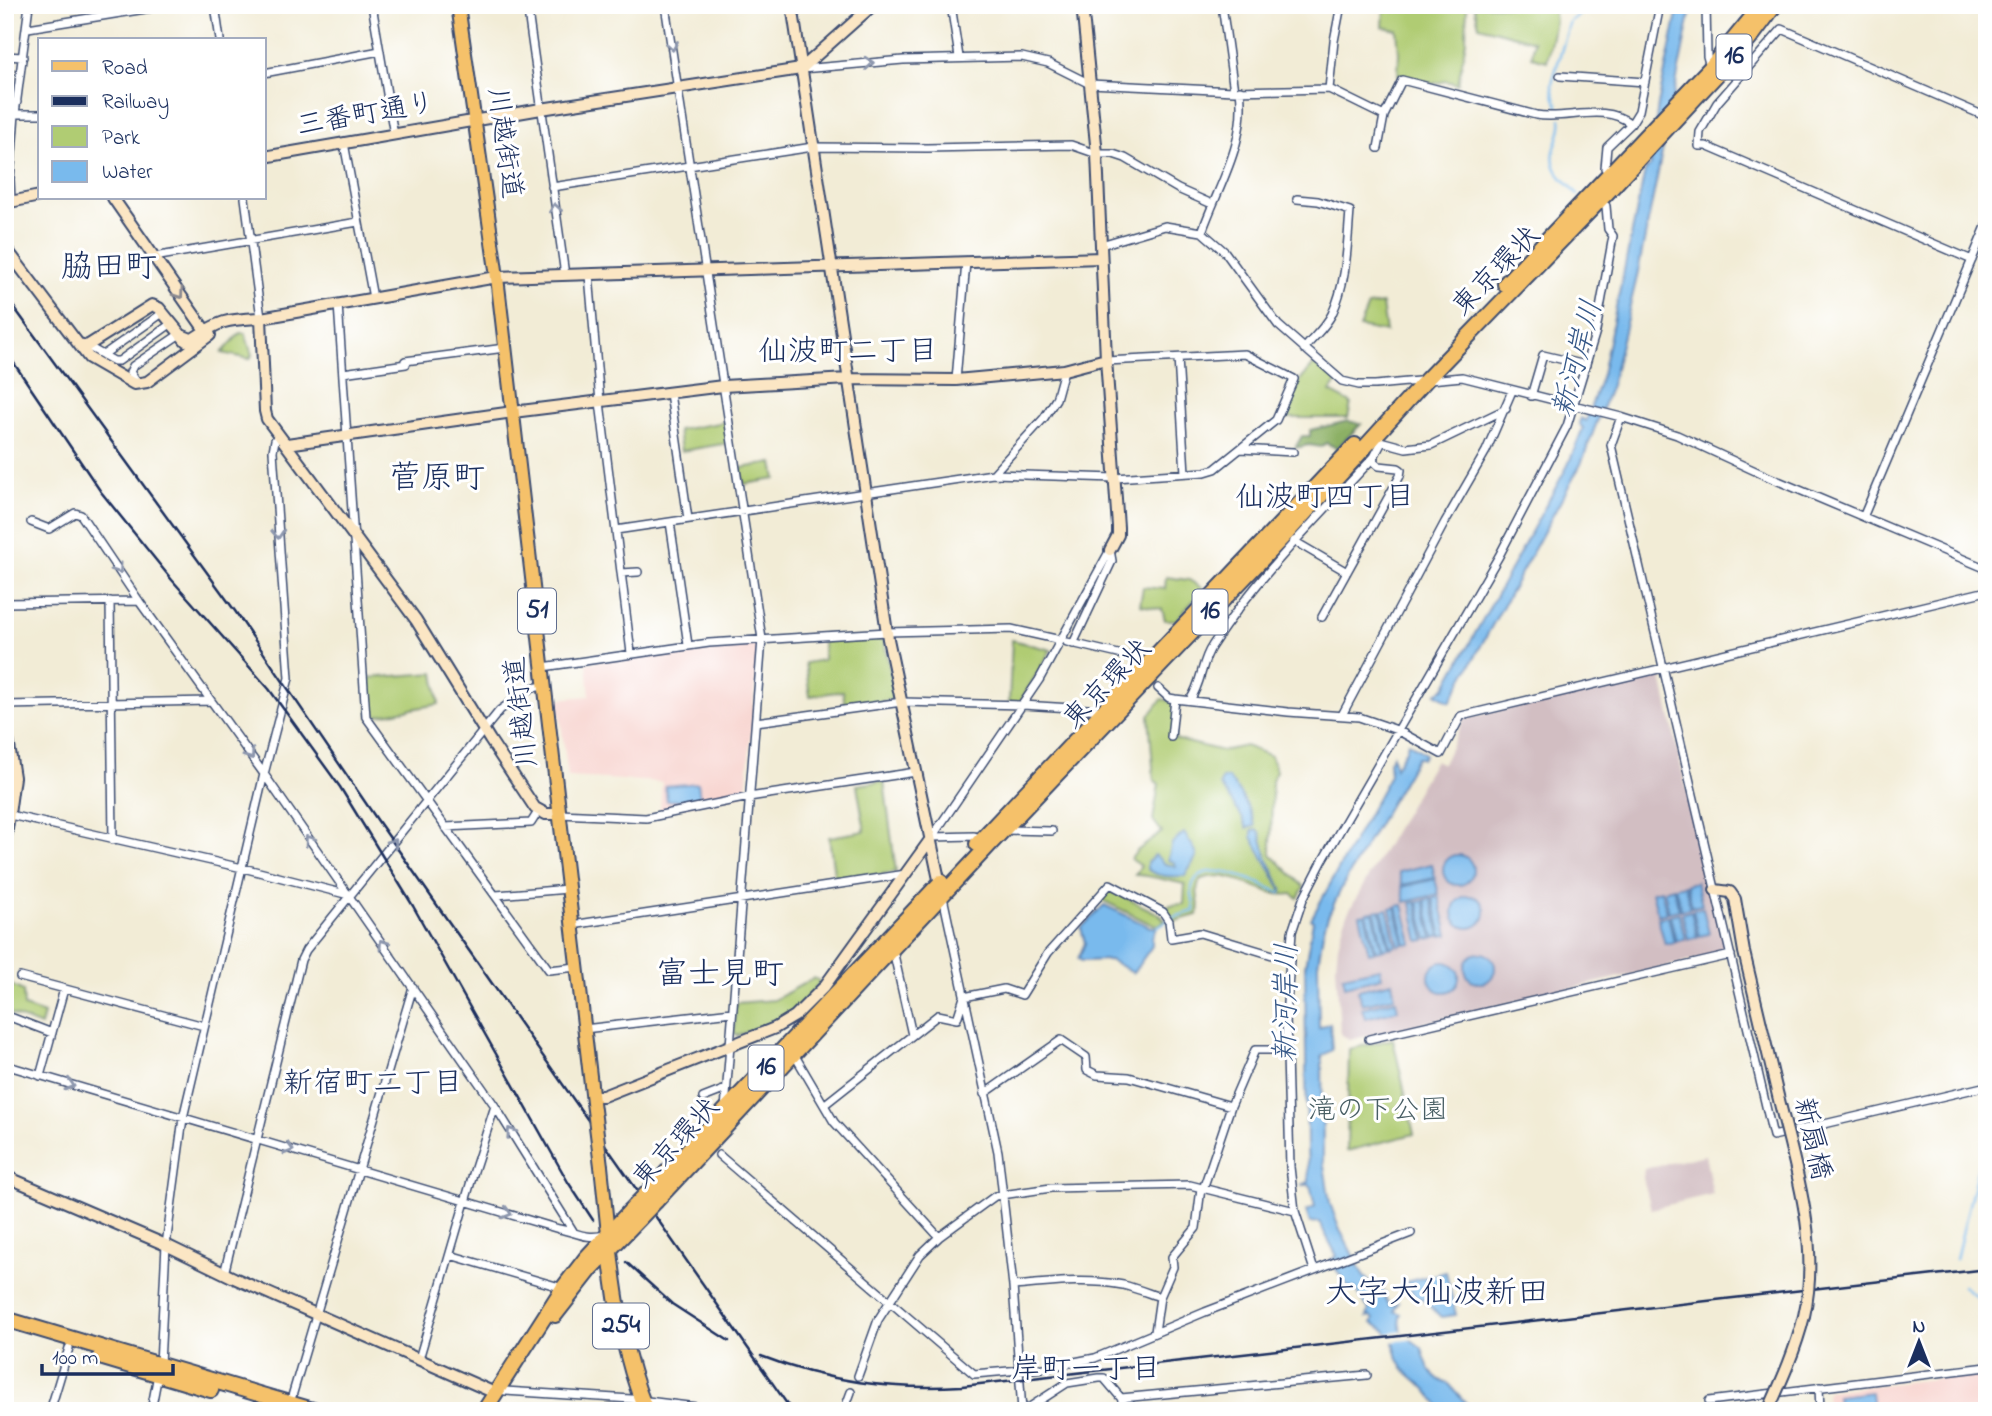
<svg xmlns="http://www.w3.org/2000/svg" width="1992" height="1416" font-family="'Indie Flower','Klee One',sans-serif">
	<rect width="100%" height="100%" fill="#fff"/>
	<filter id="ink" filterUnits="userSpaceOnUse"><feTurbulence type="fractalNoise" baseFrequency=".0143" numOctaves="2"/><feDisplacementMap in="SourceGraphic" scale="14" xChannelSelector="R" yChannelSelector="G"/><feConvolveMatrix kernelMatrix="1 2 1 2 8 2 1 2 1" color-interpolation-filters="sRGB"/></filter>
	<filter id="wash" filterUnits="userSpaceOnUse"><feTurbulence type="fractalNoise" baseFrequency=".00686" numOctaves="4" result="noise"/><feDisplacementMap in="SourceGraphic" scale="28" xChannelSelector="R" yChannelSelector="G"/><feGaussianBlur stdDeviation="1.57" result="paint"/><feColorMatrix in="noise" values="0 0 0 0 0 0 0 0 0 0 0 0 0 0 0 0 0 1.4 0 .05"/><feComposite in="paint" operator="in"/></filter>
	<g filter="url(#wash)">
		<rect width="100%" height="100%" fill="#f2ecd6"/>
		<path fill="#f7d0cb" d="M754,644l4,5 -12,142 -5,4 -81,16 2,-29 -94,-5 -10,-78 32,-3 -3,-33 124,-16z
			M1987,1373v38h-159l-2,-17 2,-3z"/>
		<path fill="#d2bec2" d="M1661,673l20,93 44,178 -5,10 -371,86 -9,-7 -4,-68 2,-20 8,-29 89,-156 8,4 21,-45z
			M1705,1155l8,39 -62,15 -8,-31 1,-9z"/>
		<path fill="#b0cc73" stroke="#667e68" stroke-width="2" d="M1384,5h83l-1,35 -8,44 -12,-3 -14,3 -34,-9 1,-23 -2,-22 -14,-3z
			M1474,5l79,2 2,14 -8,40 -15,-4 2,-16 -55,-15z
			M1382,304l4,28 -27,-5 9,-21z
			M240,333h5l7,22 -2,4 -28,-6z
			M1315,363l23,18 -8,11 21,11 -3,15h-67l13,-30z
			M725,422l4,21 -48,8 -3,-21z
			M773,463l3,16 -32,5 -3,-16z
			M1166,577l23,3 15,9 -28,31h-11l-3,-11 -22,-4 3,-18 22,2z
			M878,638l6,3 12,58 -51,8 -2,-16 -33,5 -5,-33 18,-3v-19z
			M1012,640l39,10 -31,52h-11z
			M434,673l5,31 -70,13 -2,-39z
			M1162,699l17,4 -4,36 47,12 23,-5 26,10 5,15 -4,10 -1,73 33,33 -6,11 -6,-4c-31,5 -55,-27 -91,-15 -9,13 2,24 -4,36l-25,7 -1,-7 -6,-5 5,-5 14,-1 1,-20c-17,-3 -34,-9 -50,-9l6,-9 -10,-7 6,-8 25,-19 -9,-12 6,-36 -5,-4 -5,-64z
			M884,781l12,91 -61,9 -6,-44 36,-6 -8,-46z
			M1110,890l49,24 6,6 -6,5 -8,-1 -49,-24z
			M814,978l7,4 -30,32 -54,22 -3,-3 2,-30 38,-3z
			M5,982l18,9 1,16 20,7 -3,12 -36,-14z
			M1393,1039l21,95 -67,17 2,-102z"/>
		<path fill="#8cb065" stroke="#547062" stroke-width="2" d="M1348,421l13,3 -24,24 -11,-5 -5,4 -12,-2 -14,3 7,-12h8v-6z"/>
		<path fill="#79baed" stroke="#4a74a6" stroke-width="2" d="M1679,5h13l-56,276 -25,104 -30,79 -131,238 -14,-9 9,-5 123,-223 15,-37 -4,-4 2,-6 5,3 16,-47 43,-203 5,-5 8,-61z
			M1408,742l17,12 -3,5 -5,-2 -74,128 -15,31 -5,16 -5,32 1,64 11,-5 2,27 -10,6 1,103 7,44 9,25 25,49 21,15 -1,4 6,10 8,-3 -4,8 7,3c-7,18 9,24 21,34 4,15 9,32 27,36l24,27h-30l-17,-22 -23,-20 -5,-10 -4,-17 -10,-13 -12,-6 2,-4 -3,-3 -4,1 2,-7 -13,-21 -8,-2 -18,-27 7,-4 -18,-34 -9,1 -4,-12 9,-4 -5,-22h-9l8,-3 -2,-33 -2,-183 8,-45 -2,-2 79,-144 -1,-14 4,-6 2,13 11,-18z
			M1228,778c11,12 23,32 27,48l-8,2 -5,-11 -22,-32 2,-6z
			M698,783l2,15 -33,3 -2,-15z
			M1256,830l4,2 7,25 13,29 3,3 -1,2 -30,-54v-6z
			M1184,833l10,15 3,8 -12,20c-13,1 -29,1 -38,-7v-6l8,-8 10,9 11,2 -2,-4 -6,-2 4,-17z
			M1443 870a15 15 0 1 1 30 0a15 15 0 1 1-30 0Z
			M1432,864l3,14 -33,7 -3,-13z
			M1435,879l4,15 -34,8 -3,-15z
			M1696,882l6,23 -10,2 -5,-23z
			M1685,885l5,23 -9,2 -6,-23z
			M1673,887l6,23 -10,2 -5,-22z
			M1661,890l6,23 -9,2 -6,-23z
			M1453 912a16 16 0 1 1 32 0a16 16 0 1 1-32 0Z
			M1439,897l9,38 -6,1 -9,-38z
			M1431,899l9,37 -6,1 -9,-37z
			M1424,901l9,37 -6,1 -9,-37z
			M1416,902l9,38 -6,1 -8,-38z
			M1104,905l46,22h7l-5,11v8l-19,27 -23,-13 -28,1 -4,-2 7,-16 -4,-15z
			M1403,905l9,38 -6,1 -9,-38z
			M1395,907l9,37 -5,2 -9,-38z
			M1703,908l6,26 -10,2 -6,-26z
			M1387,909l9,37 -5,2 -9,-38z
			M1380,910l9,38 -6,1 -8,-38z
			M1691,911l6,26 -9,2 -6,-26z
			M1373,912l9,38 -6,1 -9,-38z
			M1679,913l6,26 -9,2 -6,-26z
			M1365,914l9,38 -5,1 -9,-38z
			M1668,916l6,26 -9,2 -7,-26z
			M1465 968a15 15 0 1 1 30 0a15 15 0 1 1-30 0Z
			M1429 977a15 15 0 1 1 30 0a15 15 0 1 1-30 0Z
			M1380,968l2,9 -37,9 -2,-10z
			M1392,982l3,15 -33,7 -4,-14z
			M1396,1000l2,10 -33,8 -3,-10z
			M1446,1272l10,43 -15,2 -19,-18 -7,-2 -9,-15z
			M1871,1392l2,19h-34l-2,-15z"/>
		<path fill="#f2ecd6" d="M1406,1331l5,7 5,1 -26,3 -7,-8z"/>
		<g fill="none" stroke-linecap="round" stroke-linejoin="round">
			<path stroke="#79baed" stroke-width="2.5" d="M1559,112c-1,-10 -8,-20 -7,-29l18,-62 9,-6
				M1561,119c3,17 -14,32 -5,50 4,9 16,17 22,26
				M1157,927l14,-9 23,-7c1,-10 -5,-17 -1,-27 12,-29 70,1 88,9
				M1956,1259l31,-129
				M1963,1286l24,18"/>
		</g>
	</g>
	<g filter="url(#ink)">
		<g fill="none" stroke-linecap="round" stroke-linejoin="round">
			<g stroke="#3b4b70" stroke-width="10">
				<path id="street" d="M215,5l5,35
					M372,5l22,130
					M527,5l38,270
					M665,5l97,634 -37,470
					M951,5l8,52
					M1222,5l12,86
					M1706,5l1,51 3,11
					M28,28l142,-23
					M5,56l18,1
					M802,69l101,-9 119,-3 26,6 42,21 144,7 95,-2 5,-48 7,-36
					M264,73l116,-22
					M1560,76l85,6
					M1329,89l55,27
					M5,102h12
					M15,114h25
					M344,143l29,155
					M1378,148l6,-32 18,-36 134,35c31,6 68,-13 95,9
					M1605,168l2,-21 24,-23 8,-13 21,-106
					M552,187l261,-40 114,1 144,-3 26,9h16l12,4 53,31 34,15
					M245,198l16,120
					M1297,199l21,2 32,10c-3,35 -3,71 -18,103 -7,14 -19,23 -28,35
					M11,201l-1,-22 5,-65 14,-109
					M1202,232c17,-48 45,-89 38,-142
					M1101,245l64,-19 37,6 23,20 53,73 64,56 17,4h16l87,-8 159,40 56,18 87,40 223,94
					M154,257l204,-35
					M1972,260l-266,-114h-7l1,-14 17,-29 65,-74 205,88
					M589,275l11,127 31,251
					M338,304l28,413 183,253 28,-3
					M87,346l27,15h5l53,-38
					M103,355l61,-43
					M1178,358l7,115
					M343,373l63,-9 -1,-3 100,-13
					M956,380l10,-118
					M138,384l-8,-12 3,-6 47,-32
					M670,393l18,126
					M1531,396l12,-41 43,10
					M1621,417l-10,28 162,691 214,-50
					M1380,441l26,7 25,-3 75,-36
					M1241,449l52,3
					M993,474l51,-56 12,-19 8,-29
					M1864,515l123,-291
					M31,522l18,7 26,-16 6,2 58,86 125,173
					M670,522l18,123
					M616,530l377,-56 122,4 90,-6 10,-3 61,-49 18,-41 -49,-25 -139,7
					M1294,541l53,31
					M621,573l17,-1
					M110,601l3,239
					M5,603l134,-2
					M1322,617l78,-141 1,-6 -3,-2 -19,-2 -7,-6
					M1067,642l60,14 7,4
					M1073,644l39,-83 -2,-11
					M543,667l166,-24 178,-11 124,-3 45,10
					M1158,688l11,10 6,1 113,13 71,5 38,13 44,24 20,-38 526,-125
					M1190,700c12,-17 11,-38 22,-54 45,-69 106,-129 162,-189l8,-15
					M5,705l206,-4
					M1342,715l103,-193 41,-71 26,-60
					M756,722l146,-20 121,3 80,5
					M1171,737l4,-38
					M264,774l25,-96 -16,-227 2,-11 4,-5
					M560,814l86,4 103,-21 167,-25
					M10,815l241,55 98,25
					M445,827l86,-4 7,-11
					M1004,830l48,1
					M932,837l42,-1 8,3
					M930,840l109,-160 71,-130
					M496,895l72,-6
					M943,897l55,255 15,134 9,125
					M572,925l334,-51
					M893,950l19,85
					M20,977l184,49
					M5,1015l47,18
					M584,1029l148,-17
					M1369,1039l362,-84
					M794,1054l40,68 105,115
					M5,1065l554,164c18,3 26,11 46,6
					M40,1076l24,-87
					M984,1094l77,-54 25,17 1,13 10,5 32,2 102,29
					M703,1098l23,-9
					M824,1105l114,-90 19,4 7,-22 40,-8 18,6 26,-42 62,-69 53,28 6,9 2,17 29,-5 89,27
					M719,1155l255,219 70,-6 51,-10 110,-46 206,-79
					M1203,1189l28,-83 24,-56h31
					M450,1255l113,33
					M1314,1270l-19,-59 -5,-44 -4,-150 6,-85 11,-33 20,-39 176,-304 68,-130 29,-95 17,-95 -5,-7 -2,-23
					M224,1274l77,-314 5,-10 194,-240 31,-22 14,-2
					M1013,1286c36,-3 73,-8 110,-1 12,3 25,8 37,12
					M1155,1332l5,-35 13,-30 -1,-10 24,-29 5,-40
					M419,1359l55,-188 21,-65
					M858,1376l20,-56 42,-65 19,-18 56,-41 56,-8 139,-3 105,26
					M1819,1387l1,24
					M505,1391l126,8 98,12
					M1121,1398l246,-23
					M1709,1401l278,-34
					M290,1403l123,-416
					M1022,1409l8,-2 37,-24 32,-5h5l17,20 6,13
					M50,1411l19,-63
					M151,1411l9,-47 6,-119 17,-127 81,-344 231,332 78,125
					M844,1411l7,-19"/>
			</g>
			<g stroke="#3b4b70" stroke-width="14">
				<path id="secondary" d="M792,5l96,634 52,245
					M1082,5l15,149 9,205 12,168v8l-8,15
					M264,157l277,-48 260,-40 72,-64
					M113,198l96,138
					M5,203l35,-7
					M5,247l84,111 45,26 13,-2 63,-47
					M261,318l4,93 2,8 149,201 74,120 45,68 11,6h14
					M181,335l10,4 3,-1c29,-19 33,-18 67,-20l236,-41 604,-19
					M79,344l8,2 65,-41 7,3 27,33
					M287,444l226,-32 210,-26 125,-7 108,1 108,-10 42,-11
					M5,721l9,56 -9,67
					M1715,890l15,2 5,7 9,53 30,127
					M592,1096h11l172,-68 20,-12 29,-29 106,-147
					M5,1176l161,69 68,33 261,115"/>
			</g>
			<g stroke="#3b4b70" stroke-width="16">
				<path id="primary" d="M458,5l39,272 96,825
					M601,1166l7,68"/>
			</g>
			<g stroke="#3b4b70" stroke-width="18">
				<path id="highway" d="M1505,284l206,-217 51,-62
					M977,844l378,-399
					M649,1191l292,-309
					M656,1201l335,-358 295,-309 141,-155 179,-185 143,-154 26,-35
					M609,1242c6,58 15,115 37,169
					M555,1315l36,-46 47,-49
					M5,1319l311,92
					M100,1357l111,33
					M484,1411l79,-123 23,-30 44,-47"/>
			</g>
			<use href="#street" stroke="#fff" stroke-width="7"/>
			<use href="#secondary" stroke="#fbe6c4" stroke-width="10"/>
			<use href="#primary" stroke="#f5c16b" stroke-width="12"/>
			<use href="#highway" stroke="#f5c16b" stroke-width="14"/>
			<path stroke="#1b2f5e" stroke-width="2.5" d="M5,295l230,316 143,210 414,590
				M5,350l96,142 71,88 97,109 71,98 73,119 155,276 25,38
				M626,1262l46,42 57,37
				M761,1356c66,26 130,34 201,30l1025,-117"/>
			<g stroke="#3b4b70" stroke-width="14" stroke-linecap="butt">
				<path id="secondary-bridge" d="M1768,1411c14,-31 28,-62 36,-95 18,-78 -13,-162 -30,-237"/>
			</g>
			<g stroke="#3b4b70" stroke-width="16" stroke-linecap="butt">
				<path id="primary-bridge" d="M593,1102l8,64"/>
			</g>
			<g stroke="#3b4b70" stroke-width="18" stroke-linecap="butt">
				<path id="highway-bridge" d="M630,1211l19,-20
					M638,1220l18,-19"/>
			</g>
			<use href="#secondary-bridge" stroke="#fbe6c4" stroke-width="10"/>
			<use href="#primary-bridge" stroke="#f5c16b" stroke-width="12"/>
			<use href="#highway-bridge" stroke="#f5c16b" stroke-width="14"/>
		</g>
		<defs><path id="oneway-chevron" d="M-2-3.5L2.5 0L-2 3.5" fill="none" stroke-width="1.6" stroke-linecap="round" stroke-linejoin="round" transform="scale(1.75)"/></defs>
		<g stroke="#8d97ae">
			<use href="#oneway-chevron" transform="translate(672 46) rotate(81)"/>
			<use href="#oneway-chevron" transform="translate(869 63) rotate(-5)"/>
			<use href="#oneway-chevron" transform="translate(555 208) rotate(-98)"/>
			<use href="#oneway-chevron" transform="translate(278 534) rotate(86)"/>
			<use href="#oneway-chevron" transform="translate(118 569) rotate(56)"/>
			<use href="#oneway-chevron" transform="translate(250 755) rotate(54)"/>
			<use href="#oneway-chevron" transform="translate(309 840) rotate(-126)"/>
			<use href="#oneway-chevron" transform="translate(393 843) rotate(-51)"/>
			<use href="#oneway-chevron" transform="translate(383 944) rotate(-125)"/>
			<use href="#oneway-chevron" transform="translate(70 1085) rotate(17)"/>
			<use href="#oneway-chevron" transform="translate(511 1132) rotate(-123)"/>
			<use href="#oneway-chevron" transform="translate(289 1149) rotate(16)"/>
			<use href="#oneway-chevron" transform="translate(507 1213) rotate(16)"/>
		</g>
		<use stroke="#8b8a91" href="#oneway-chevron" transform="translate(179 294) rotate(55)"/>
	</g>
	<g text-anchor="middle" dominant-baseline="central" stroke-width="6" stroke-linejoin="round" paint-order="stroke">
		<g fill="#fff" stroke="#5f6d8e" stroke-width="2">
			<rect x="1716.5" y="34.5" width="35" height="45" rx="5"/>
			<rect x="518" y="588.5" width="38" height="45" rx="5"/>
			<rect x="1192.5" y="589.5" width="35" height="45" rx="5"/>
			<rect x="748.5" y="1045.5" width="35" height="45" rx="5"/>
			<rect x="593" y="1303.5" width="56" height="45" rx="5"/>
		</g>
		<g font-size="26" font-weight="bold" fill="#1b2f5e">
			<text x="1734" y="57">16</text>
			<text x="537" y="611">51</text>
			<text x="1210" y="612">16</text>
			<text x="766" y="1068">16</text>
			<text x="621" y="1326">254</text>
		</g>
		<g font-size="28" fill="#1b2f5e" stroke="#fff">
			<text transform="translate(366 116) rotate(-10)">三番町通り</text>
			<text transform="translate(503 143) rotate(82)">川越街道</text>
			<text transform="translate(1497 272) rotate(-46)">東京環状</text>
			<text transform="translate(1108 685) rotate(-46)">東京環状</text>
			<text transform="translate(523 712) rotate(-97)">川越街道</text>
			<text transform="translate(1811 1139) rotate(77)">新扇橋</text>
			<text transform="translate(677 1144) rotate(-47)">東京環状</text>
		</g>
		<g font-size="28" fill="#485e64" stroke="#fff">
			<text x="1378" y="1111">滝の下公園</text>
		</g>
		<g font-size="30" fill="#1b2f5e" stroke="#fff">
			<text x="848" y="353">仙波町二丁目</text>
			<text x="1325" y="499">仙波町四丁目</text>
			<text x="373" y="1085">新宿町二丁目</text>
			<text x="1086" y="1371">岸町一丁目</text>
		</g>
		<g font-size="30" font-style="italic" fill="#375989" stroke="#fff">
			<text transform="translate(1579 359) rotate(-75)">新河岸川</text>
			<text transform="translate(1288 1003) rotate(-89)">新河岸川</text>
		</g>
		<g font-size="32" fill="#1b2f5e" stroke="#fff">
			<text x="109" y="268">脇田町</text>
			<text x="437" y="479">菅原町</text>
			<text x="720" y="975">富士見町</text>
			<text x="1437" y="1294">大字大仙波新田</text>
		</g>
	</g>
	<rect width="1992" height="1416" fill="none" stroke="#fff" stroke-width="28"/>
	<rect x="38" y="38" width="228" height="161" fill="#ffffff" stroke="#a4acbf" stroke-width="2"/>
	<rect x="52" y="61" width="35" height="10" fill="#f5c16b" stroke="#a4acbf" stroke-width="2"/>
	<text x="102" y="74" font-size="21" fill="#1b2f5e">Road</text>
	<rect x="52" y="96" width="35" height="10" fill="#1b2f5e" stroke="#a4acbf" stroke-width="2"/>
	<text x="102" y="108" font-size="21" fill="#1b2f5e">Railway</text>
	<rect x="52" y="126" width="35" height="21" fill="#b0cc73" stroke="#a4acbf" stroke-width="2"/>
	<text x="102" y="144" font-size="21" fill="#1b2f5e">Park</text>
	<rect x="52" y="161" width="35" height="21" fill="#79baed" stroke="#a4acbf" stroke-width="2"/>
	<text x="102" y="178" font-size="21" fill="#1b2f5e">Water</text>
	<g transform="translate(1919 1342)" stroke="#ffffff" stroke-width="5" paint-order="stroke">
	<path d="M0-5L12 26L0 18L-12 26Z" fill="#1b2f5e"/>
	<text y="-10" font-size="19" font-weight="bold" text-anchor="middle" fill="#1b2f5e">N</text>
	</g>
	<path d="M42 1364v10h131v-10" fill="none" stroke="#1b2f5e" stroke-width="3.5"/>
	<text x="52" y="1364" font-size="21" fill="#1b2f5e" stroke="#ffffff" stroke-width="5" paint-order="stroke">100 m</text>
</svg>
